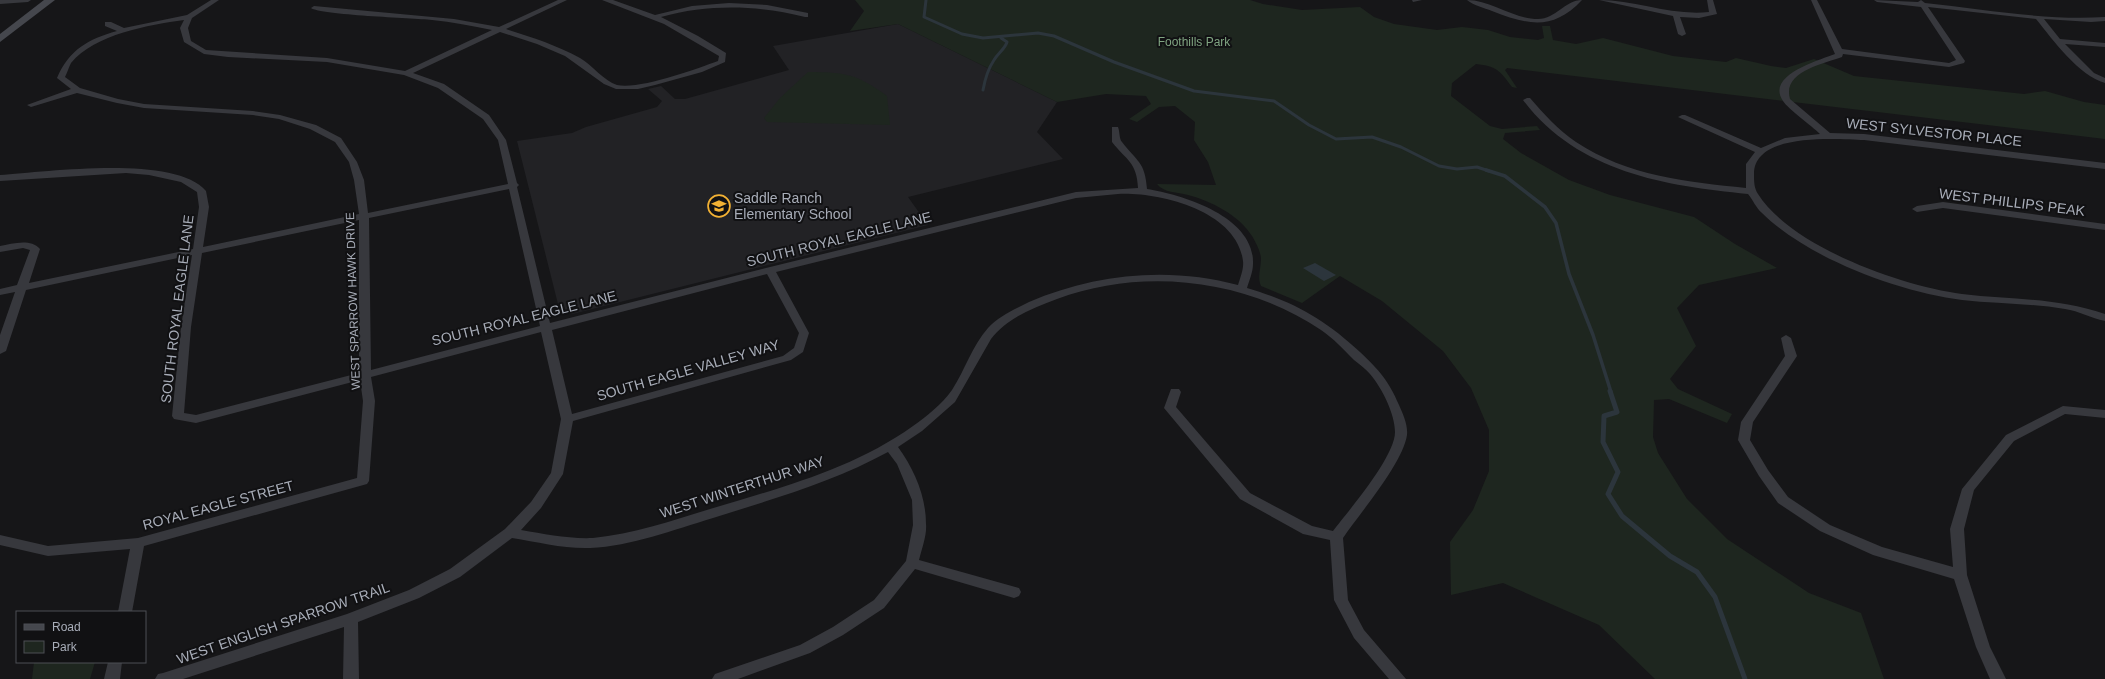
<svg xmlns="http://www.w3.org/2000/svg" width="2105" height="679" font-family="Arial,sans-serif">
	<rect width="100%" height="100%" fill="#161618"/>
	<path fill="#222225" d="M898,24l159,78 -20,30 26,27 -155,38 20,28 -356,89 -12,-2 -43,-171 55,-8 14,-6 71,-20 5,-6 -14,-12 13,-3 14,13h10l104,-29 -16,-24z"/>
	<path fill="#1e261f" d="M855,0h395l13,4 39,6 58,-3 14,10 20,7 43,6 25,-3 26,3 22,7 28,3 6,-2 -2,-12h8l3,14 23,4 27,-6 70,18 53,6 10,-4 35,8 15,2 28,-9 40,17 170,18 21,-3 39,11 21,3v34l-598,-71 -2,2 12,18 -5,-1c-12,-16 -15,-21 -36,-23l-24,19 -1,13 39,30 12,3 35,-3 3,4 -35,3 -2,6 18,14 48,27 41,15 84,22 41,27 42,24 -78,17 -22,23 19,38 -26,33 8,10 54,25 -5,9 -58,-24 -15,1 -1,37 5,16 29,46 40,40 82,54 52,20 23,66h-229l-56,-54 -96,-42 -52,12 -1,-53 23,-32 16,-39v-41l-18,-42 -28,-37 -61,-50 -42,-25 -38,27 -41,-17c-4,-9 0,-18 0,-27 0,-7 -6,-18 -9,-23 -13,-21 -41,-35 -64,-41 -11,-3 -24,-2 -31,-11l59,1 -8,-23 -14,-22 1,-18 -20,-16 -16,1 -22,15 -8,-3 22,-15 -5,-8 -40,-2 -49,8 -159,-78 -48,7 14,-20z
		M808,72c37,0 49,2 79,24l3,29 -123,-3 -3,-4 16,-20z
		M34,662h61l-5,17h-58z"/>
	<path fill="#2c353c" d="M1315,263l21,12 -12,6 -21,-13z"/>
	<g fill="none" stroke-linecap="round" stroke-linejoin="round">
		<path stroke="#2c353c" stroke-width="3" d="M926,0l-2,17 38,17 21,4 55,-5 16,3 60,26 80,29 80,10 35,24 27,14 36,-2 29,10 38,19 18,3 20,-2 12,4
			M983,90c2,-11 5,-21 11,-30 4,-7 11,-11 13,-18l-6,-4"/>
		<path stroke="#2c353c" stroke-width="3.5" d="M1486,170l19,6 40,31 11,16 13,51 24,61 18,57"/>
		<path stroke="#2c353c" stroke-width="5" d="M1610,391l7,21 -13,4 -1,26 15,30 -10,22 14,22 48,40 27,16 18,25 30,82"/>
		<path fill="#37383d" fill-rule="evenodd" d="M0,0h31l-3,2 -28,2z
			M211,0h8l-27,18 -4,10 3,13 15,9 121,8 78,13 87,-41c-20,-4 -40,-8 -60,-10 -19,-2 -112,-5 -121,-12l3,-2 140,13 45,8 59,-27h9l-61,29c25,8 51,16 74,29 12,7 24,23 37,27 22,5 79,-16 101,-24l1,-5 -55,-32 -62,-24h11l42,15 37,-9 37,-3 38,2 41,8v4h-3c-49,-12 -96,-13 -144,0l37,19 28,17 -1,9 -23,10 -47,13 -17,4h-22l-12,-5 -39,-28 -28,-12 -37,-12 -87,41 31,11 45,31 17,25 11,43 2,2 -2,2 33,136 216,-55 310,-76 62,-4c-1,-26 -12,-28 -26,-46v-15h6c2,5 1,12 4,15 15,20 23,19 25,47 37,6 108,28 106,75 0,8 -4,17 -6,24 47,14 77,31 113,64 19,18 29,29 39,53 4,9 9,20 8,30 -4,28 -47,78 -64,103l5,62 16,30 42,49h-17l-35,-41 -20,-38 -4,-60 -27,-6 -63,-35 -76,-91 7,-19h8l2,3 -5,15 74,86 62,33 21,5c16,-21 62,-74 62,-99 0,-18 -13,-44 -25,-58 -4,-5 -10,-9 -16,-14 -10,-10 -21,-22 -33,-30 -76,-51 -178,-63 -264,-31 -24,9 -50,19 -66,40l-36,63 -33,29 -24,16c16,22 28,49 28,77 1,11 -4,24 -7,36l100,28 2,4 -2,4 -5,2 -99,-29 -31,39 -41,27 -33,18 -72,26h-26l3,-5 85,-29 33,-18 41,-27 32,-39 7,-36 -1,-25 -15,-36 -9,-12c-55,30 -115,47 -175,66 -40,12 -81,28 -123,30 -26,1 -52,-6 -78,-10l-52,39 -41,21 -61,24 1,57h-16l1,-52 -161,52h-28l3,-5 5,-1 184,-59 62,-24 41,-21 55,-40 26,-27 20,-29 10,-54 -20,-87 -170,45 4,24 -6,80 -2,3 -223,62 -12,66h-14l12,-63 -82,7 -48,-11v-10l48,11 90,-8 219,-60 6,-77 -3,-21 -164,43 -22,-4 -2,-3 9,-89 11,-72 -166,35 -20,61 -6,3v-19l15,-43 -15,3v-6l17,-4 13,-35 -7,-2 -23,4v-6c12,-2 30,-8 40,3l-11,34 164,-34 6,-42 -2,-15 -16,-10 -32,-7 -23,-2 -126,8v-6c46,-3 175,-21 206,16l3,16 -6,40 156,-33 -5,-34 -5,-18 -14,-20 -25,-13 -31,-10 -26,-4 -109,-7 -27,-5 -40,-10 -46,14 -4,-2 44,-16 -14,-11c12,-28 31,-39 60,-47l-12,-5v-4h6l13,6 63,-13zM184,20l-4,8 4,14 20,12 24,3 99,5 77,13 34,13 45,31 15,21 10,44 -140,29 -4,-33 -7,-18 -16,-24 -25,-13 -36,-10 -27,-4 -109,-7 -26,-5 -38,-11 -15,-11c2,-4 4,-10 6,-14 24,-29 78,-38 113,-43zM509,189l31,137 -169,44 -2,-152zM1118,194c42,-2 119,17 125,67 1,8 -3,17 -5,24 -69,-19 -145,-11 -209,17 -14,7 -30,14 -41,26 -16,18 -23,42 -36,62 -10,14 -25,26 -39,36 -60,43 -133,62 -203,83 -39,12 -77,25 -117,29 -25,1 -48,-4 -72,-8l20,-22 22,-34 10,-53 218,-61 12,-8 6,-19 -33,-61 300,-74zM359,220v153l-163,42 -12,-2 7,-86 11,-74zM767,274l32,59 -5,15 -11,8 -211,58 -20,-84z
			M1412,0h10l-9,2z
			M1467,0c24,0 46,19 71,19 18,0 27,-19 44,-19 -29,31 -54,25 -90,11 -8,-3 -19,-6 -25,-11z
			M1599,0c37,0 72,16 110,12l-2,-12h6l4,14 -18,4 -19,-1 6,17 -4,2 -4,-2 -5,-18z
			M1811,0h6l25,49 107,14 7,-3 -35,-53 -44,-5 -3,-2 44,2 3,-2 4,3c58,6 122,18 180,14v4l-14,1 -47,-3 16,20 45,4v4l-40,-3 29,29 11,5v5c-26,-7 -52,-43 -69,-64l-108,-12 37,54 -1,2 -15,4 -106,-13 -1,3c-20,7 -60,15 -52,42l40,34 34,1 241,29v6l-241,-29c-28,-1 -110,-8 -110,34 0,7 0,14 4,20 34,53 143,92 204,100 50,6 94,3 143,20v7c-14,-3 -26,-10 -40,-12 -34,-6 -69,-5 -103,-9 -63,-8 -155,-42 -200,-87 -6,-5 -9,-13 -14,-19 -83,-8 -171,-22 -225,-94l4,-2h3c14,16 28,32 46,44 51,34 112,40 170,46v-24l9,-12 -77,-35 4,-2h3l76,33 24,-10 35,-4c-9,-9 -31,-24 -37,-33 -18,-26 37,-41 52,-47z
			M1943,202l162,22v6l-162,-22 -26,4 -5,-3 5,-3z
			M1786,335l5,3 6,18 -44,66 -3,18 18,30 20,27 42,28 52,22 71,20 -3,-38 12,-40 44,-54 57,-29 42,4v8l-40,-4 -51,27 -40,49 -10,39 3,46 23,72 16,32h-16l-14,-32 -22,-68 -81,-24 -53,-24 -42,-28 -19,-27 -21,-36 3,-18 44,-66 -4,-18z
			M108,662h14l-2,17h-16z"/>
		<path fill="#45474d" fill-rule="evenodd" d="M44,0h11l-55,42v-8z"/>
	</g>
	<defs>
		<g id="school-ring" transform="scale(1.15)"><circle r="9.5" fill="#111113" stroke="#f2b134" stroke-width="1.5"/><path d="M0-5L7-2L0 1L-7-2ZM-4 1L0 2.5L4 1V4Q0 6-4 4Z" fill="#f2b134"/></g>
	</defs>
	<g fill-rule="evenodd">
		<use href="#school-ring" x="719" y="206"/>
	</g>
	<g text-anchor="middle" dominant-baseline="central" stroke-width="4" stroke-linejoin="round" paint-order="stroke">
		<g font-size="12" fill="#7fa381" stroke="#111113">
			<text x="1194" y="42">Foothills Park</text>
		</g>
		<g font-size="12" fill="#a8adb8" stroke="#111113">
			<text transform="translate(353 301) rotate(-92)">WEST SPARROW HAWK DRIVE</text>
		</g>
		<g font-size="14" fill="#a8adb8" stroke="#111113">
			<text transform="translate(1934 132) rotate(6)">WEST SYLVESTOR PLACE</text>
			<text transform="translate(2012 202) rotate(7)">WEST PHILLIPS PEAK</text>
			<text transform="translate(839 239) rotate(-14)">SOUTH ROYAL EAGLE LANE</text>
			<text transform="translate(177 309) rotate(-83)">SOUTH ROYAL EAGLE LANE</text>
			<text transform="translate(524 318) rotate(-14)">SOUTH ROYAL EAGLE LANE</text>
			<text transform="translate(688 370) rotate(-16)">SOUTH EAGLE VALLEY WAY</text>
			<text transform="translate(742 487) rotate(-18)">WEST WINTERTHUR WAY</text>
			<text transform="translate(218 505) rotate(-15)">ROYAL EAGLE STREET</text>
			<text transform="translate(283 623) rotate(-19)">WEST ENGLISH SPARROW TRAIL</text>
		</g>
		<g font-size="14" fill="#a8adb8" stroke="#111113" text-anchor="start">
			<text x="734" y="198">Saddle Ranch<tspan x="734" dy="16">Elementary School</tspan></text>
		</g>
	</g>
	<rect x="16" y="611" width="130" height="52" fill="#111113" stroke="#4d4f55"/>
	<rect x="24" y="624" width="20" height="6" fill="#45474d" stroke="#4d4f55"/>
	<text x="52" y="631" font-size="12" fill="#a8adb8">Road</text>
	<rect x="24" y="641" width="20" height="12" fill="#1e261f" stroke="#4d4f55"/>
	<text x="52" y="651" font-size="12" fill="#a8adb8">Park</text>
</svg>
